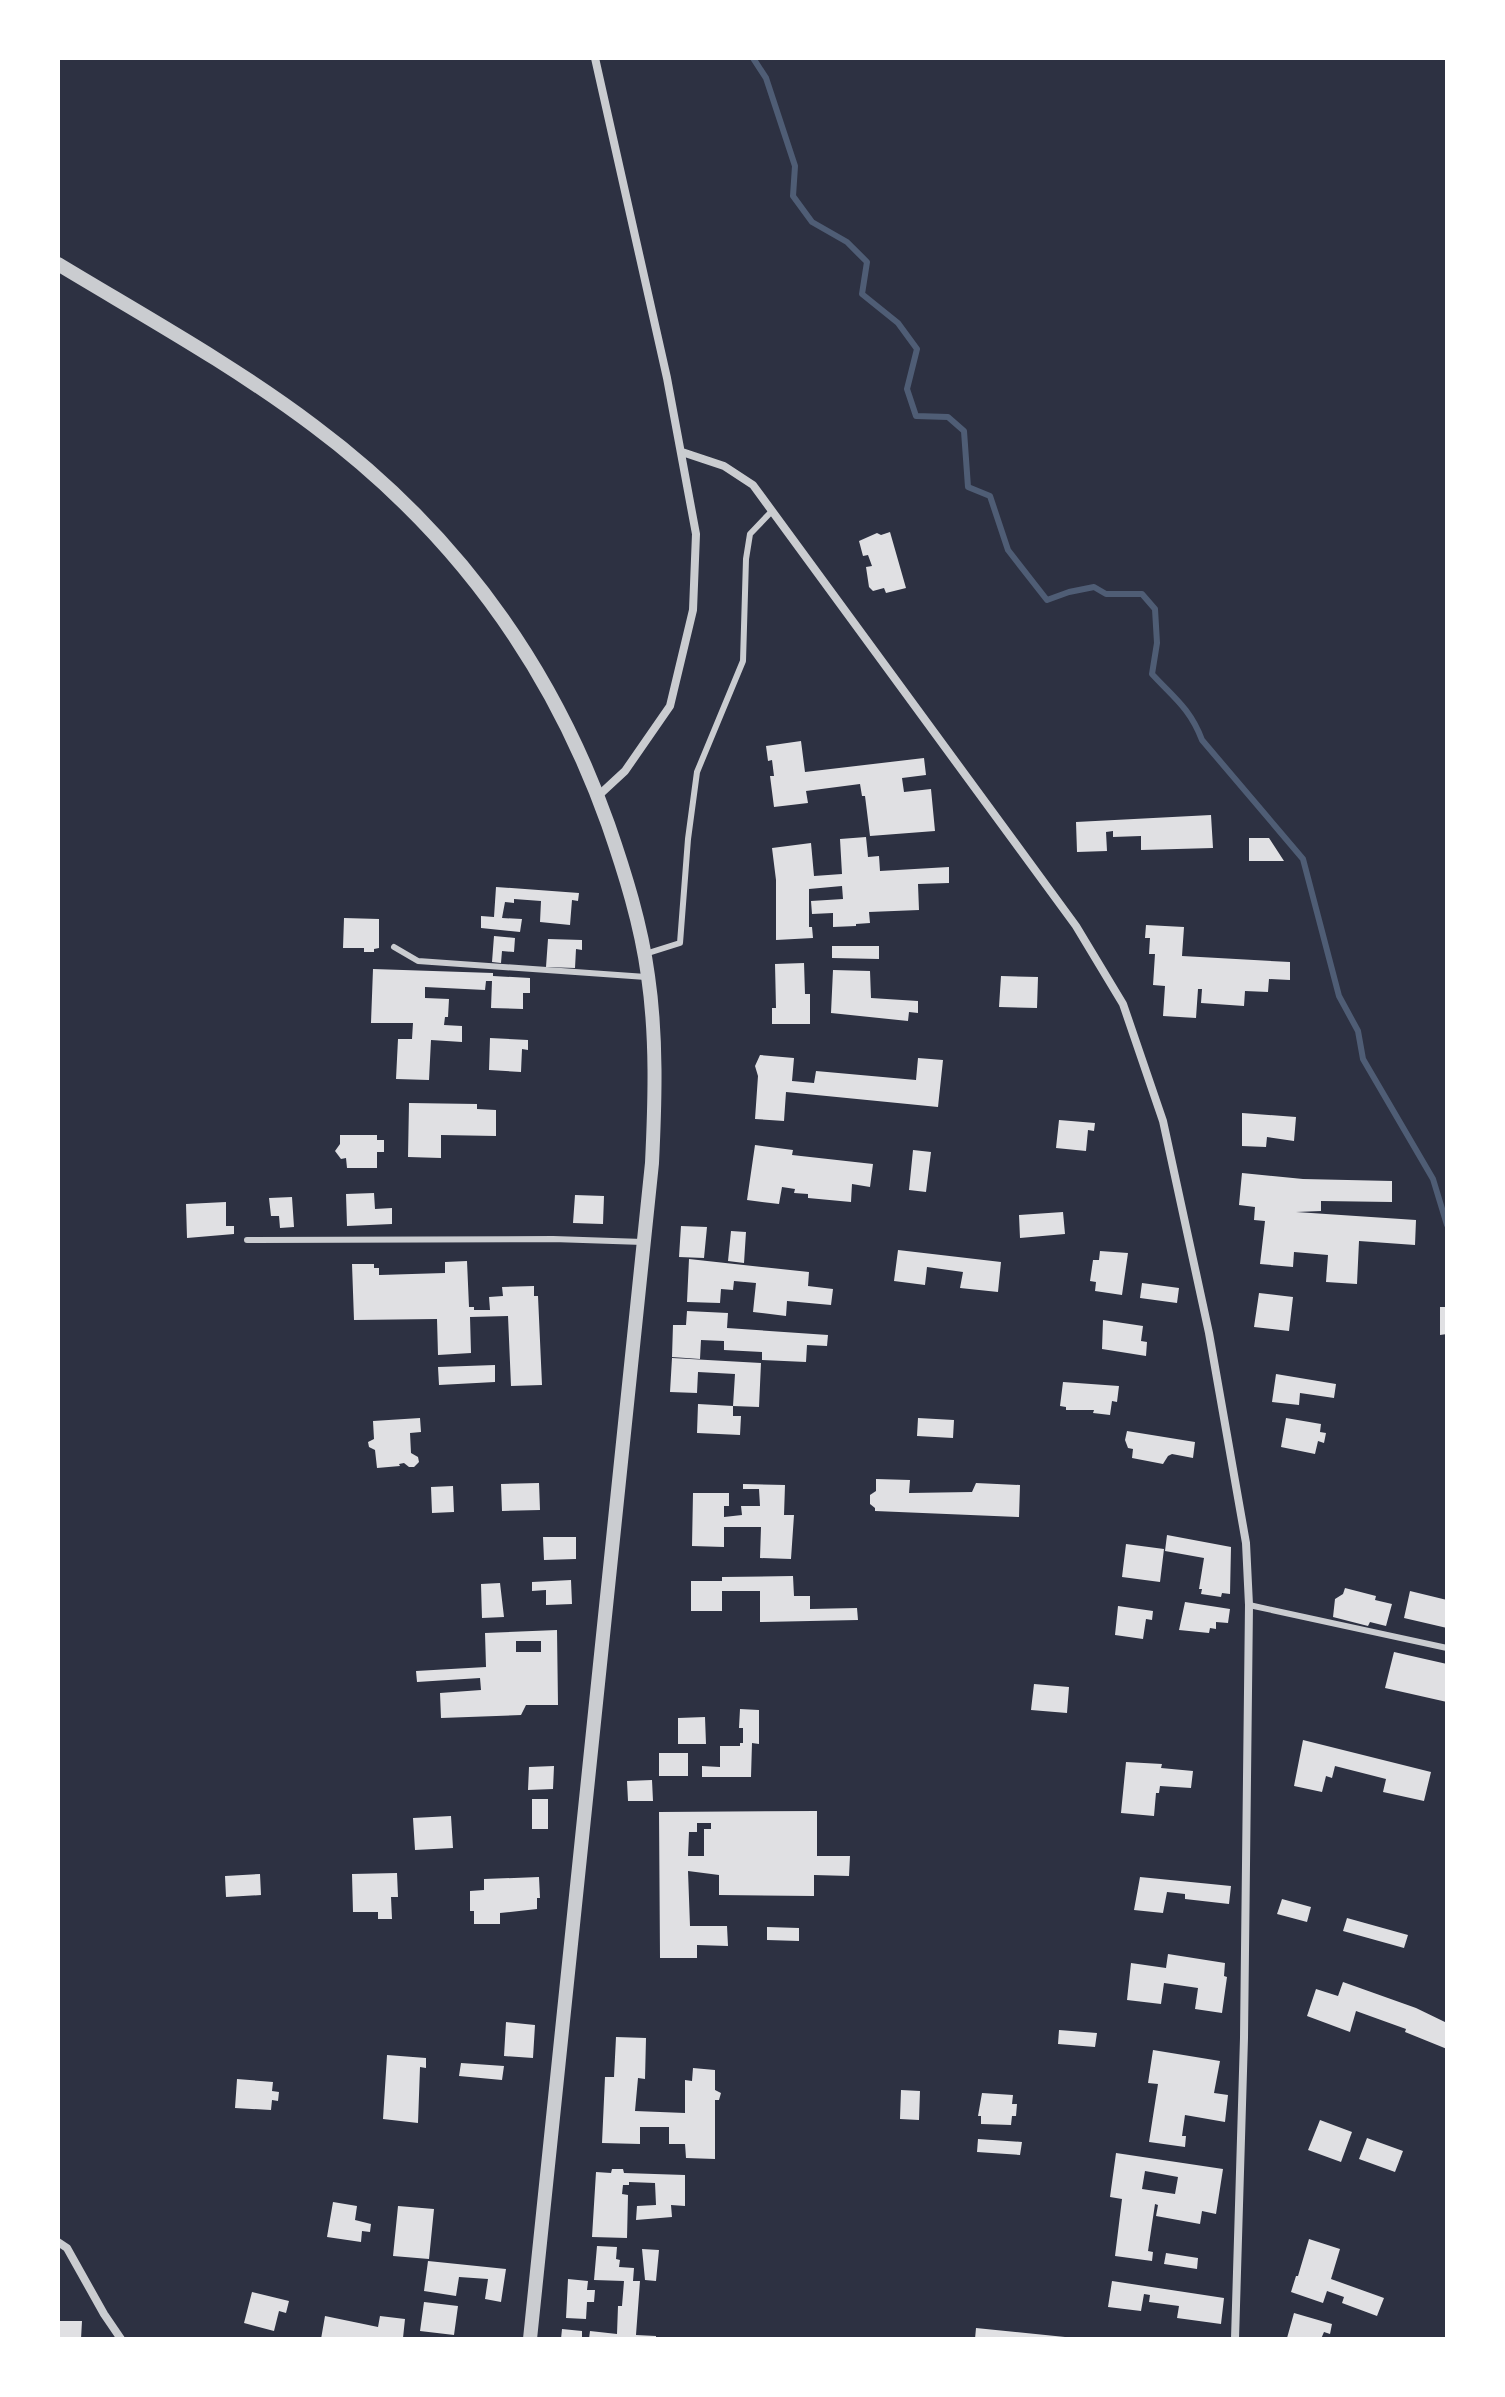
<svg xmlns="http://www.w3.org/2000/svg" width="1505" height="2397" font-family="'Sofia Sans Condensed',sans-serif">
	<rect width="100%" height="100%" fill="#2d3142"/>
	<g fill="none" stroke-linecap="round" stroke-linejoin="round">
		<path stroke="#4f5d75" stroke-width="6" d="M753,58l13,20 29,88 -2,30 19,26 35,20 20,20 -5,32 36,29 19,26 -10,40 9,27 32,1 16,14 4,56 22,9 18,54 39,50 22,-8 25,-5 12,7h36l13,15 2,34 -5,31c21,23 38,34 50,66l101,119 36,137 19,35 5,28 70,120 14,46"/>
	</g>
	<path fill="#e0e0e3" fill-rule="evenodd" d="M890,532l16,56 -20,5 -2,-5 -11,3 -4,-4 -3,-20 6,-1 -4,-11 -5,1 -4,-15 18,-8 4,2z
		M801,741l4,31 119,-14 2,17 -24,3 2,14 27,-3 4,42 -65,5 -5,-40h-3l-2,-12 -54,7 2,12 -34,4 -4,-31h4l-2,-16 -4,1 -2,-15z
		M1211,815l2,33 -72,2v-14l-28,1v-6l-7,1 1,19 -30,1 -1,-30z
		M866,837l2,20 11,-1 1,15 69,-4v16l-31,1 1,26 -50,2 1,11 -14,1v2l-23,1v-14l-21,1 -1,-13 32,-2 -1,-13 -33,3v38h3l1,11 -37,2v-60l-4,-32 39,-5 3,33 28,-2 -2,-35z
		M1249,838h20l15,23h-35z
		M496,887l83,6 -1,8 -6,-1 -2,25 -30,-3 1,-21 -27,-2v4l-9,-1 -3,16 20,1 -2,13 -39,-4v-12l13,1z
		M344,918l35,1v29l-5,1v3h-10v-4h-21z
		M1146,925l38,2 -2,29 108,6v18l-21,-1 -1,13 -23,-1 -1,15 -43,-3 1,-14h-4l-2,29 -33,-2 2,-30 -12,-1 2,-31h-6l1,-16h-5z
		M494,936l21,2 -1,14 -12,-1 -1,12 -9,-1z
		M548,939l34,1v10l-6,-1 -1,19 -29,-1z
		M832,946h47v13l-47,-1z
		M804,963l1,31h5v30h-38v-16h4l-1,-44z
		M373,969l120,4v3l37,2v15h-7v16l-32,-1 1,-27h-6l-1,9 -60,-3v11l24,1 -1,18h-3l-1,8 18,1v16l-31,-2 -2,40 -33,-1 2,-40h14l1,-16h-42z
		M833,970l37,1 1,27 47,3v12l-9,-1 -1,9 -77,-8z
		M1001,976l37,1 -1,31 -38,-1z
		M490,1038l38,2v10l-6,-1 -1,23 -32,-2z
		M760,1055l34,3 -2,23 22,2 2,-12 100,9 2,-22 25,2 -5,47 -152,-15 -2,29 -29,-2 3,-43 -3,-10z
		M409,1103l68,1v5l19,1v26l-55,-1v23l-33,-1z
		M1242,1113l54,4 -2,24 -27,-4 -1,10 -24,-1z
		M1059,1120l36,3 -1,8 -6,-1 -2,21 -30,-3z
		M340,1135h37v5h7v12h-7v16h-30l-1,-10 -5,1 -6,-8 5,-7z
		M755,1145l38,5 -1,5 81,9 -3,23 -18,-3 -1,18 -43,-4v-4l-14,-1 1,-4 -13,-2 -3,17 -32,-4z
		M913,1150l18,2 -5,40 -17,-2z
		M1242,1173l61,6 89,2v21l-71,-1v10l-25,1 120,8 -1,25 -56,-4 -2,43 -31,-2 2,-27 -34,-3 -1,15 -33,-3 5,-43 -11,-1 1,-13 -16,-2z
		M374,1193l1,16 17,-1v16l-45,2 -1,-32z
		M575,1195l29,1 -1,28 -30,-1z
		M292,1197l2,30 -14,1 -1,-12h-8l-2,-18z
		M226,1202v24h8v8l-47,4 -1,-34z
		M1063,1212l2,22 -45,4 -1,-23z
		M681,1226l26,1 -3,31 -25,-1z
		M731,1231l15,1 -2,31 -16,-2z
		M898,1250l103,12 -3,30 -38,-4 3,-16 -36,-5 -2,18 -31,-4z
		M1100,1251l28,2 -6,42 -27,-4 1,-9 -6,-1 3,-21h6z
		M689,1259l120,13 -1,14 25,3 -2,16 -44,-4 -1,15 -33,-4 3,-29 -22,-2 -1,9 -12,-1 -1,14 -33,-1z
		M467,1261l2,46h5v3h16l-1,-13 14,-1 -1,-9 32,-1v10h4l4,89 -31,1 -3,-70 -38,1 1,36 -33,2 -1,-36 -83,1 -2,-56h22v4h5v7l66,-2v-11z
		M1142,1283l37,5 -2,15 -37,-5z
		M1259,1293l34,4 -4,34 -35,-4z
		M1440,1307h7v27l-7,1z
		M687,1311l41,2 -1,15 101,7 -1,11 -20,-1 -1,17 -44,-2v-8l-38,-2v-9l-23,-1 -1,19 -28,-2 1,-32h13z
		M1103,1320l40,6 -2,15 6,1 -1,14 -44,-7z
		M672,1358l89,5 -2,44 -26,-1 2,-32 -37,-2 -1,21 -27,-1z
		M495,1365v17l-56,3 -1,-18z
		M1276,1374l60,10 -2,14 -34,-5 -1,12 -27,-3z
		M1063,1382l56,4 -2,16 -5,-1 -2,14 -17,-2 1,-3h-28v-3l-6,-1z
		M698,1404l35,2v10h8l-1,19 -43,-2z
		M420,1418l1,14 -11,1 1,20 7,4 1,5 -5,5h-5l-5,-4 -5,1 1,2 -23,2 -2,-18 -6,-3 -1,-5 6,-3 -1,-18z
		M918,1418l36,2 -1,18 -36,-2z
		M1286,1418l35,6 -1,8 6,1 -2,10 -6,-2 -3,13 -34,-7z
		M1127,1431l68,11 -2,16 -21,-4 -4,2 -5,8 -31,-6 1,-9 -5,-1 -3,-8z
		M876,1479l34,1 -1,13 63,-1 4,-9 44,2 -1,32 -144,-6v-3l-5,-4v-9l6,-4z
		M539,1483l1,27 -38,1 -1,-27z
		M743,1484l42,1 -1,30h10l-3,44 -31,-1 1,-31h-37v20l-32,-1 1,-53h36v13h-5v11l18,-2 -1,-9h19l-1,-17h-16z
		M453,1486l1,26 -22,1 -1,-26z
		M1167,1535l64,12 -1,47 -8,-1 -1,4 -20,-3 1,-5h-3l5,-31 -39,-7z
		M543,1537h33v22l-32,1z
		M1126,1544l38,5 -4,33 -38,-5z
		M793,1576l1,20h16v13l47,-1 1,12 -98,2v-31h-38v20h-31v-30h31v-4z
		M571,1580l1,24 -26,1v-15l-14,1v-9z
		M500,1583l4,34 -22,1 -1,-34z
		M1345,1588l31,8 -1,4 17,4 -6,22 -16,-4 -2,4 -35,-9 2,-18 8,-5z
		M1410,1591l37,9v28l-43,-10z
		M1185,1602l45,7 -2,14 -12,-1v7l-6,-1 -1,5 -30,-3z
		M1118,1606l35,5 -1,9 -6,-1 -3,20 -28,-4z
		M557,1630l1,75h-32l-5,10 -80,3 -1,-25 41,-3 -1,-12 -63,4 -1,-11 70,-4 -1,-34zM516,1641h25v11h-25z
		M1394,1652l53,12v38l-62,-14z
		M1034,1684l35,3 -2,26 -36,-3z
		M740,1709l19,1v34l-7,-1 -1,34h-49v-11l18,1v-21h20v-3h3v-15h-4z
		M705,1717l1,27h-28v-26z
		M1303,1740l128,32 -7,29 -41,-9 3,-13 -51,-13 -3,12 -6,-2 -4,16 -28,-6z
		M659,1753h29v23h-29z
		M1126,1762l36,2 -1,4 32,3 -2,17 -31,-2 -1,7h-3l-2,23 -33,-3z
		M554,1766l-1,23 -25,1 1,-23z
		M652,1780l1,21h-25l-1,-20z
		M532,1799h16v30h-16z
		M817,1811v45h33l-1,20 -35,-1v21l-95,-1v-20l-31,-4 2,55h37l1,20 -31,-1v13h-37l-1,-146zM697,1823h14v6h-7v27h-16l1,-24h8z
		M451,1816l2,32 -38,2 -2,-32z
		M397,1873l1,24h-7l1,22h-14v-7h-25l-1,-38z
		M260,1874l1,21 -35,2 -1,-21z
		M539,1877l1,21h-3v11l-37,4v11h-26v-13h-4v-20l14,-1v-11z
		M1140,1877l91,9 -2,18 -44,-5v-5l-18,-2 -4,21 -29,-3z
		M1282,1899l29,8 -4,15 -30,-8z
		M1347,1918l61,17 -4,13 -61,-17z
		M767,1927l32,1v13l-32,-1z
		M1168,1954l57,9 -1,13 3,1 -5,36 -27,-4 3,-21 -34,-5 -3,21 -34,-4 4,-37 35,5z
		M1343,1982l73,26 31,15v26l-42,-17 1,-3 -50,-18 -6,21 -43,-16 9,-27 22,7z
		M506,2022l29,3 -2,33 -29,-2z
		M1059,2030l38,3 -2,14 -37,-3z
		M616,2037l30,1 -1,41 -7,-1 -3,33 50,2v-33l7,1 1,-13 22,2v20l6,3 -2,7h-4v59l-29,-1 -1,-14h-16v-17h-29v17l-38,-1 3,-66h9z
		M1153,2050l67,11 -6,32 14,2 -3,27 -40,-7 -3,21h4l-1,11 -36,-5 9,-58 -10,-1z
		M387,2055l39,3v10l-6,-1 -2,56 -35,-4z
		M461,2063l43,3 -2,14 -43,-4z
		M237,2079l36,3 -1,9 7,1 -1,9 -6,-1 -1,10 -36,-2z
		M901,2090l19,1 -1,29 -19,-1z
		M982,2093l31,2 -1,9h5l-1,12h-4l-1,9 -30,-1v-8h-3z
		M1320,2120l32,12 -11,30 -33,-12z
		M1367,2138l36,13 -8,21 -36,-13z
		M978,2139l44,3 -2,13 -43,-3z
		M1116,2153l107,16 -7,45 -14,-3 -2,13 -44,-8 2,-11 -3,-1 -7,47 5,1 -1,9 -37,-5 7,-57 -12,-2zM1145,2171l33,6 -3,17 -33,-5z
		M612,2169h11l1,4 61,2v31l-14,-1 1,12 -36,3 1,-14 19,-1 -1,-22 -26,-1v3h-6l-1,9 6,1 -1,43 -35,-1 4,-65 15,1z
		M333,2202l24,4 -2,14 16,4 -1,8 -8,-1 -1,11 -34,-5z
		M398,2206l36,3 -5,50 -36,-3z
		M1309,2239l31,10 -9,30 53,19 -7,18 -35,-13 2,-6 -17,-6 -4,12 -32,-11 5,-16h2z
		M597,2246l20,1 -1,12 4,1 -1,7 15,1 -1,13h7l-4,54 20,1v3h-67l1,-8 27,3 1,-28h4l2,-25 -30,-1z
		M642,2249l17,1 -3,31 -11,-1z
		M1166,2253l32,5 -1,11 -33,-5z
		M428,2261l78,8 -5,33 -16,-3 3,-20 -29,-2 -3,19 -32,-5z
		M568,2279l20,2 -1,9h8l-1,12h-7l-1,17 -20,-1z
		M1112,2281l112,17 -3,26 -44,-6 2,-12 -30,-4 1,-7 -6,-1 -3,17 -33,-4z
		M252,2292l37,9 -3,12 -7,-2 -5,20 -30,-8z
		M424,2302l34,4 -4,29 -34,-4z
		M1294,2313l38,11 -2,10 -6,-2 -3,7 -34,-1z
		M325,2316l53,11 2,-11 25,3 -2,19 -82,1z
		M58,2321h24l-1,18h-23z
		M976,2328l89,9v2h-90z
		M562,2329l20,2v8h-21z"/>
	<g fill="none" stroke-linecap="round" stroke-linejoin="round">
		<path stroke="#caccd0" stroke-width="6" d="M394,947l24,14 228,16
			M645,954l35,-11 8,-104 9,-67 46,-111 3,-102 4,-25 22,-23
			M247,1240l306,-1 90,3
			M1249,1605l198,43"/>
		<path stroke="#caccd0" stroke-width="8" d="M595,58l72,320 29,156 -3,76 -23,96 -45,65 -27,25
			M682,452l42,14 29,19 323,441 47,78 40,117 46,212 37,210 3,62 -5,433 -9,301
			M58,2242l9,6 37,66 17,25"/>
		<path stroke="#caccd0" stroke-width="14" d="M58,264c86,52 175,101 256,162 138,103 236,235 294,398 17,49 33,100 40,152 9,62 7,125 4,187l-122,1176"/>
	</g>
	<rect width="1505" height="2397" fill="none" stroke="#ffffff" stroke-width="120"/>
</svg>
